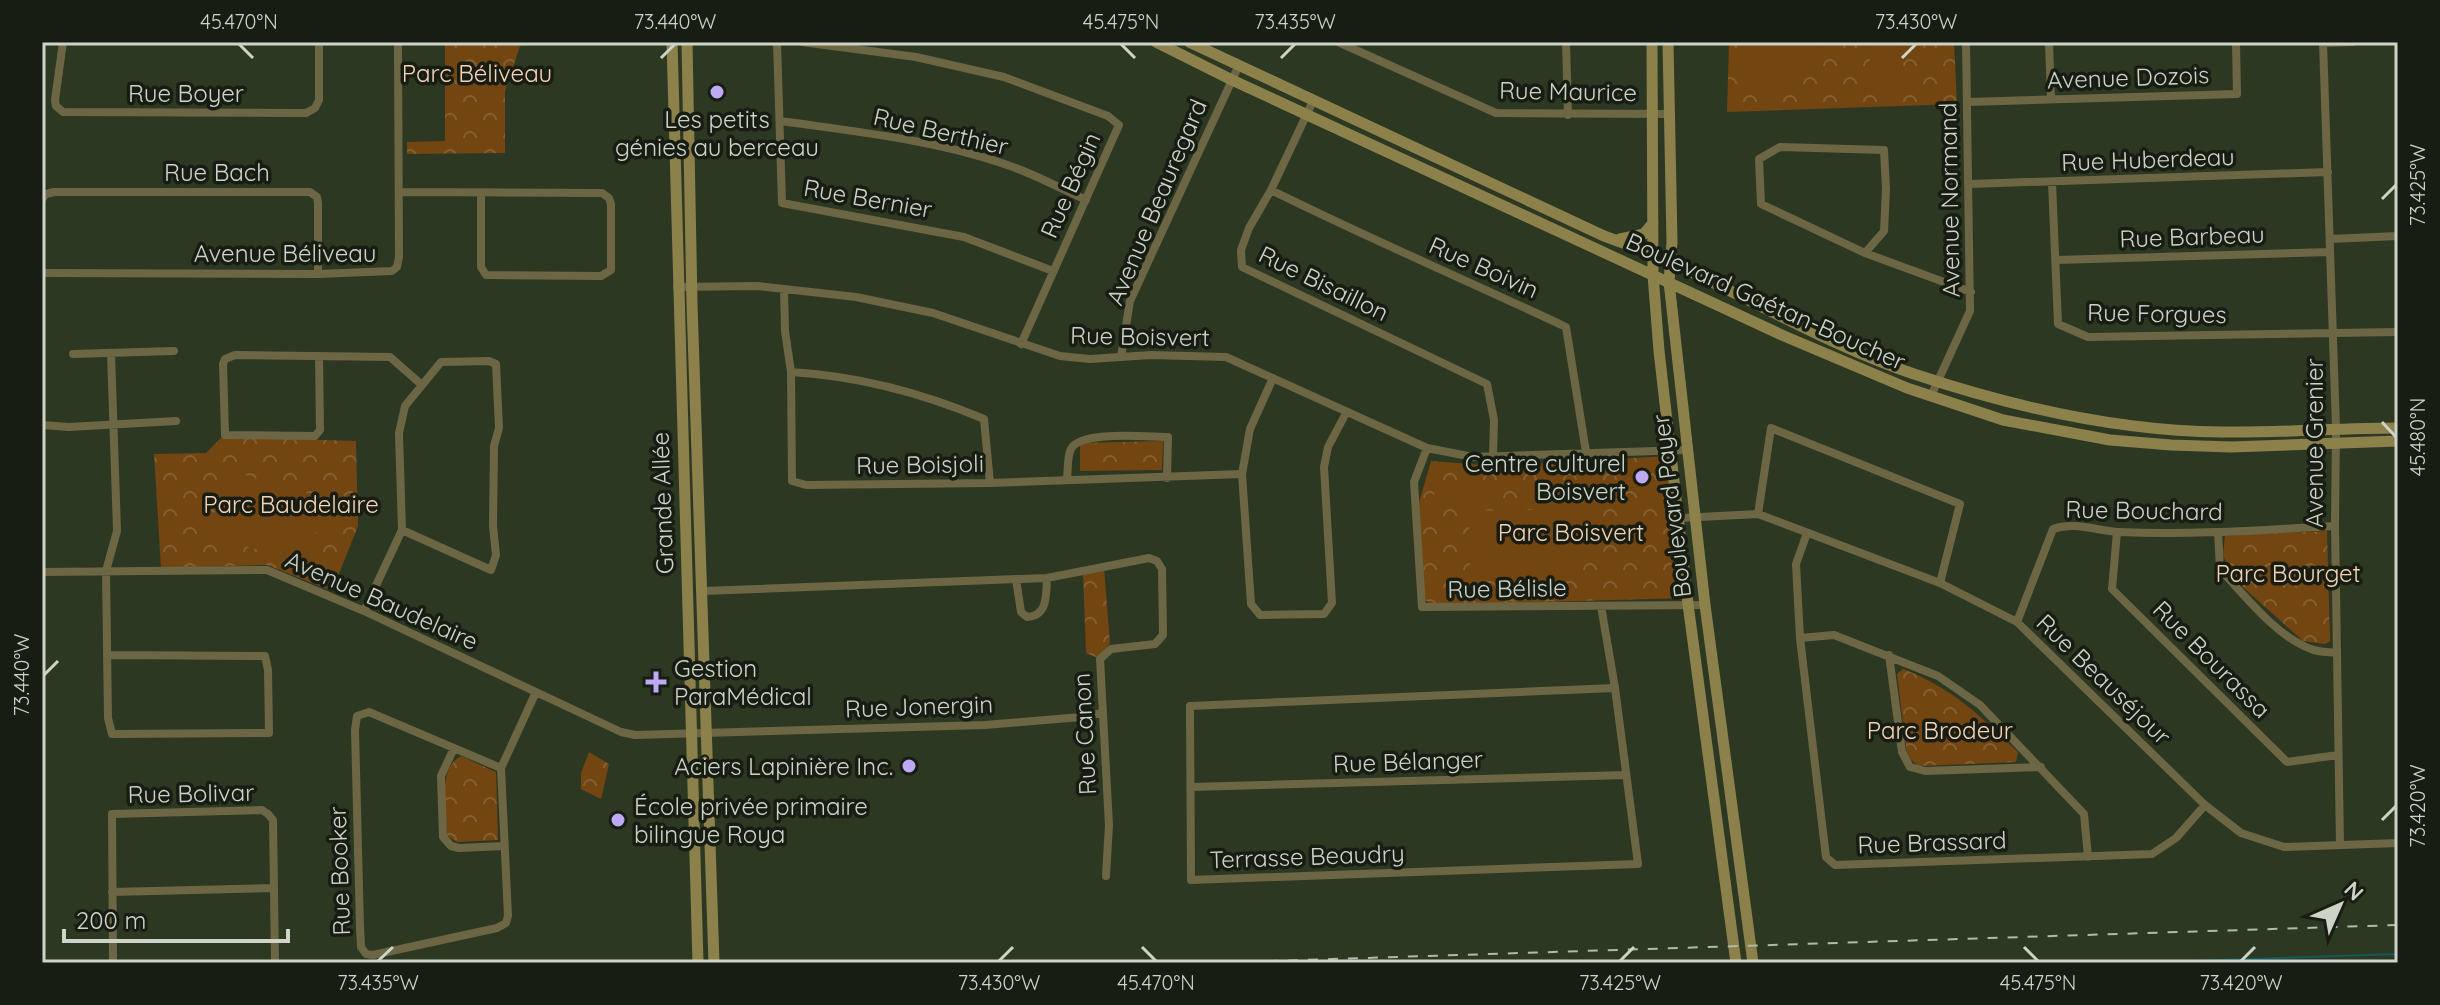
<svg xmlns="http://www.w3.org/2000/svg" width="2440" height="1005" font-family="Quicksand,sans-serif">
	<defs>
		<pattern id="park-crowns" width="20" height="18" patternUnits="userSpaceOnUse" patternTransform="scale(2)"><rect width="20" height="18" fill="#724511"/><path d="M2 6a3 3 0 1 1 6 0M12 15a3 3 0 1 1 6 0" fill="none" stroke="#855f32"/></pattern>
	</defs>
	<rect width="100%" height="100%" fill="#2d3823"/>
	<path fill="url(#park-crowns)" d="M445,42h84v3l-9,1 -15,46v61l-98,1v-12l38,-1z
		M1729,42h225l3,62 -230,8z
		M222,437l134,4 2,85 -26,65 -65,-26 -106,3 -7,-114 52,-1z
		M1163,441l-1,29 -82,1v-28z
		M1668,456l16,142 -252,7 -10,-7 -4,-92 13,-45 65,5z
		M2327,531l3,110 -5,3 -22,-3 -57,-51 -16,-17 -7,-18 2,-20z
		M1104,568l6,75 -12,15 -12,-5 -3,-81z
		M1903,669c51,20 76,46 115,83l-2,10 -98,4 -11,-10 -10,-82z
		M589,752l20,12 -8,35 -20,-10v-16z
		M461,756l35,16 2,68 -41,2 -10,-6c0,-24 -11,-67 14,-80z"/>
	<path fill="#724511" d="M1740,42h86l-29,32 -16,12 -40,10z
		M1869,42h29l2,49 -29,1z
		M227,470l99,29 -19,65 -99,-29z
		M1435,480l45,2 -1,22 -45,-2z
		M1582,509l1,68 -112,2 -2,-68z"/>
	<g fill="none" stroke-linecap="round" stroke-linejoin="round">
		<path stroke="#12595b" stroke-width="2" d="M2129,963l269,-9"/>
		<path stroke="#6d6645" stroke-width="8" d="M63,42l-8,58 1,6 7,6 243,1 9,-5 4,-8v-58
			M777,42l5,161 182,34 89,34
			M802,42l114,15 88,20 104,39 11,9 -98,219
			M1338,42l158,71 172,1
			M1566,42l2,73
			M2049,42l2,57
			M2323,42l13,386 -1,98 5,318
			M2323,43l30,-1
			M1314,99l-43,91 -22,38 -8,22 1,17 245,117 7,36 -1,37
			M1968,102l269,-8 -1,-52
			M781,121c77,11 158,19 232,46 25,9 49,22 73,33
			M2052,183l6,141 30,13 310,-5
			M1970,184l358,-12
			M1271,190c97,48 197,91 295,137l20,125
			M399,192l203,1 7,5 2,6v66l-10,6 -115,-1 -5,-8v-74
			M42,199l4,-5 8,-2h256l7,5 1,6v71
			M2330,239l68,-3
			M1865,253l19,-22 2,-42 -2,-39 -104,-3 -21,12 2,45 104,49 106,39
			M2056,260l274,-8
			M42,273l276,1 74,-3 5,-4 2,-10 -1,-215
			M677,287l81,-1 98,11 77,16 127,43 30,3 61,-4 75,2 201,91 46,9 213,-7
			M784,289l1,42 6,41 1,109 14,4 184,-2 252,-9
			M73,354l101,-3
			M319,356l1,74 -5,6 -90,-1 -2,-71 2,-5 10,-4 155,2 32,28
			M1121,357l9,-56 109,-236
			M791,372c68,4 129,20 193,47l6,64
			M1273,378l-23,51 -8,45 9,130 9,11 64,-1 8,-11 -8,-136 4,-20 18,-34
			M1931,396l39,-85 -4,-269
			M42,425l27,2 107,-6
			M1427,448l-13,34 8,125 283,-2
			M1067,480c1,-9 0,-24 4,-31 9,-19 77,-12 97,-12l-1,41
			M1758,514l13,-86 189,76 -20,79
			M1680,518l78,-4 182,69 77,39 188,183 36,28 43,14 114,-4
			M2117,532l-5,57 175,173 51,-7
			M2218,532l2,37c24,26 57,68 91,80 7,3 17,3 25,4
			M1807,533l-11,31 4,74 26,219 9,8 317,-11 24,-16 29,-33
			M42,572l225,-2 97,41 257,121 14,3 350,-10 96,-8 20,-4
			M1016,579l5,33 6,5c21,-1 19,-22 20,-39
			M703,591l344,-13 102,-20 8,3 5,8 1,66 -8,9 -44,5 -11,10 9,166 -3,51
			M1601,606l14,82 23,176 -447,16 -1,-174 425,-18
			M364,611l38,-81 -3,-97 6,-27 36,-44 48,-1 7,3 3,64 -5,18 -1,80 3,29 -5,15 -89,-40
			M2017,622l36,-93c22,-8 44,2 66,3 72,3 144,-2 216,-6
			M1800,638l34,-3 104,41 42,29 104,109 4,43
			M108,655l157,1 3,14 1,63 -157,1 -4,-16 -2,-147 11,-40 -6,-178
			M1889,655l13,97 8,15 15,4 116,-4
			M454,748l-13,28 2,61 8,9 8,2 45,-2
			M501,768l7,148 -2,7 -9,5 -124,27 -7,-1 -5,-7 -1,-20 -5,-197 2,-14 12,-4 132,56 35,-76
			M1191,787l435,-12
			M112,892l162,-4
			M113,963l-1,-149 150,-4 6,4 5,6 2,143"/>
		<path stroke="#8d814b" stroke-width="11" d="M672,42l26,921
			M687,42l5,262 22,659
			M1156,42l76,38 552,256 123,52 96,32 107,20 61,5 60,2 167,-6
			M1189,42l415,194c107,37 203,102 310,138 99,33 204,57 308,58 59,1 117,-4 176,-4
			M1652,42l1,233 6,76 29,253 48,359
			M1668,42l4,200 -3,40 36,323 48,358
			M1620,239l24,-5 9,-11"/>
		<path stroke="#b2b9ab" stroke-width="2" stroke-dasharray="10 10" stroke-linecap="butt" d="M1208,963l1190,-38"/>
	</g>
	<path fill="none" stroke="#cdd4c7" stroke-width="3" d="M239,44l14,14M1121,44l14,14M661,58l14,-14M1281,58l14,-14M1902,58l14,-14M2382,199l14,-14M2382,422l14,15M44,675l14,-14M2382,820l14,-14M1142,947l14,14M2024,947l14,14M378,961l15,-14M999,961l14,-14M1620,961l14,-14M2241,961l14,-14"/>
	<g fill="#bea9f5" stroke="#181d14" stroke-width="3">
		<circle cx="717" cy="92" r="8"/>
		<circle cx="1642" cy="477" r="8"/>
		<path d="M652 670h8v8h8v8h-8v8h-8v-8h-8v-8h8z"/>
		<circle cx="909" cy="766" r="8"/>
		<circle cx="618" cy="820" r="8"/>
	</g>
	<g text-anchor="middle" dominant-baseline="central" stroke-width="7" stroke-linejoin="round" paint-order="stroke">
		<g font-size="24" fill="#f5d3b4" stroke="#181d14">
			<text x="477" y="73">Parc Béliveau</text>
			<text x="291" y="504">Parc Baudelaire</text>
			<text x="1571" y="532">Parc Boisvert</text>
			<text x="2288" y="573">Parc Bourget</text>
			<text x="1940" y="730">Parc Brodeur</text>
		</g>
		<g font-size="24" fill="#cdd4c7" stroke="#181d14">
			<text transform="translate(2128 77) rotate(-2)">Avenue Dozois</text>
			<text transform="translate(1568 91) rotate(1)">Rue Maurice</text>
			<text x="186" y="93">Rue Boyer</text>
			<text transform="translate(941 131) rotate(13)">Rue Berthier</text>
			<text transform="translate(2148 159) rotate(-2)">Rue Huberdeau</text>
			<text x="217" y="172">Rue Bach</text>
			<text transform="translate(1070 185) rotate(-66)">Rue Bégin</text>
			<text transform="translate(868 198) rotate(10)">Rue Bernier</text>
			<text transform="translate(1949 200) rotate(-91)">Avenue Normand</text>
			<text transform="translate(1156 202) rotate(-67)">Avenue Beauregard</text>
			<text transform="translate(2192 236) rotate(-2)">Rue Barbeau</text>
			<text x="285" y="253">Avenue Béliveau</text>
			<text transform="translate(1484 267) rotate(24)">Rue Boivin</text>
			<text transform="translate(1324 283) rotate(26)">Rue Bisaillon</text>
			<text transform="translate(1766 301) rotate(24)">Boulevard Gaétan-Boucher</text>
			<text transform="translate(2157 313) rotate(1)">Rue Forgues</text>
			<text transform="translate(1140 336) rotate(1)">Rue Boisvert</text>
			<text transform="translate(2314 443) rotate(-90)">Avenue Grenier</text>
			<text transform="translate(920 464) rotate(-1)">Rue Boisjoli</text>
			<text transform="translate(662 503) rotate(-92)">Grande Allée</text>
			<text transform="translate(1671 506) rotate(-97)">Boulevard Payer</text>
			<text transform="translate(2144 510) rotate(1)">Rue Bouchard</text>
			<text transform="translate(1507 588) rotate(-1)">Rue Bélisle</text>
			<text transform="translate(382 600) rotate(24)">Avenue Baudelaire</text>
			<text transform="translate(2212 659) rotate(45)">Rue Bourassa</text>
			<text transform="translate(2104 679) rotate(44)">Rue Beauséjour</text>
			<text transform="translate(919 706) rotate(-2)">Rue Jonergin</text>
			<text transform="translate(1084 734) rotate(-93)">Rue Canon</text>
			<text transform="translate(1408 761) rotate(-2)">Rue Bélanger</text>
			<text transform="translate(191 793) rotate(-1)">Rue Bolivar</text>
			<text transform="translate(1932 842) rotate(-2)">Rue Brassard</text>
			<text transform="translate(1307 856) rotate(-2)">Terrasse Beaudry</text>
			<text transform="translate(339 871) rotate(-92)">Rue Booker</text>
		</g>
		<g font-size="24" fill="#cdd4c7" stroke="#181d14" text-anchor="end">
			<text x="717" y="119" text-anchor="middle">Les petits<tspan x="717" dy="28">génies au berceau</tspan></text>
			<text x="1626" y="463">Centre culturel<tspan x="1626" dy="28">Boisvert</tspan></text>
			<text x="674" y="668" text-anchor="start">Gestion<tspan x="674" dy="28">ParaMédical</tspan></text>
			<text x="893" y="766">Aciers Lapinière Inc.</text>
			<text x="634" y="806" text-anchor="start">École privée primaire<tspan x="634" dy="28">bilingue Roya</tspan></text>
		</g>
	</g>
	<rect width="2440" height="1005" fill="none" stroke="#181d14" stroke-width="88"/>
	<g transform="translate(2340 905) rotate(45)" stroke="#181d14" stroke-width="6" paint-order="stroke">
	<path d="M0-6L14 30L0 20L-14 30Z" fill="#cdd4c7"/>
	<text y="-12" font-size="22" font-weight="bold" text-anchor="middle" fill="#cdd4c7">N</text>
	</g>
	<path d="M64 929v12h224v-12" fill="none" stroke="#cdd4c7" stroke-width="4"/>
	<text x="76" y="929" font-size="24" fill="#cdd4c7" stroke="#181d14" stroke-width="6" paint-order="stroke">200 m</text>
	<rect x="44" y="44" width="2352" height="917" fill="none" stroke="#cdd4c7" stroke-width="3"/>
	<g font-size="20" text-anchor="middle" fill="#cdd4c7">
		<text x="239" y="29">45.470°N</text>
		<text x="675" y="29">73.440°W</text>
		<text x="1121" y="29">45.475°N</text>
		<text x="1295" y="29">73.435°W</text>
		<text x="1916" y="29">73.430°W</text>
		<text transform="translate(2418 185) rotate(-90)" y="7">73.425°W</text>
		<text transform="translate(2418 437) rotate(-90)" y="7">45.480°N</text>
		<text transform="translate(22 675) rotate(-90)" y="7">73.440°W</text>
		<text transform="translate(2418 806) rotate(-90)" y="7">73.420°W</text>
		<text x="378" y="990">73.435°W</text>
		<text x="999" y="990">73.430°W</text>
		<text x="1156" y="990">45.470°N</text>
		<text x="1620" y="990">73.425°W</text>
		<text x="2038" y="990">45.475°N</text>
		<text x="2241" y="990">73.420°W</text>
	</g>
</svg>
